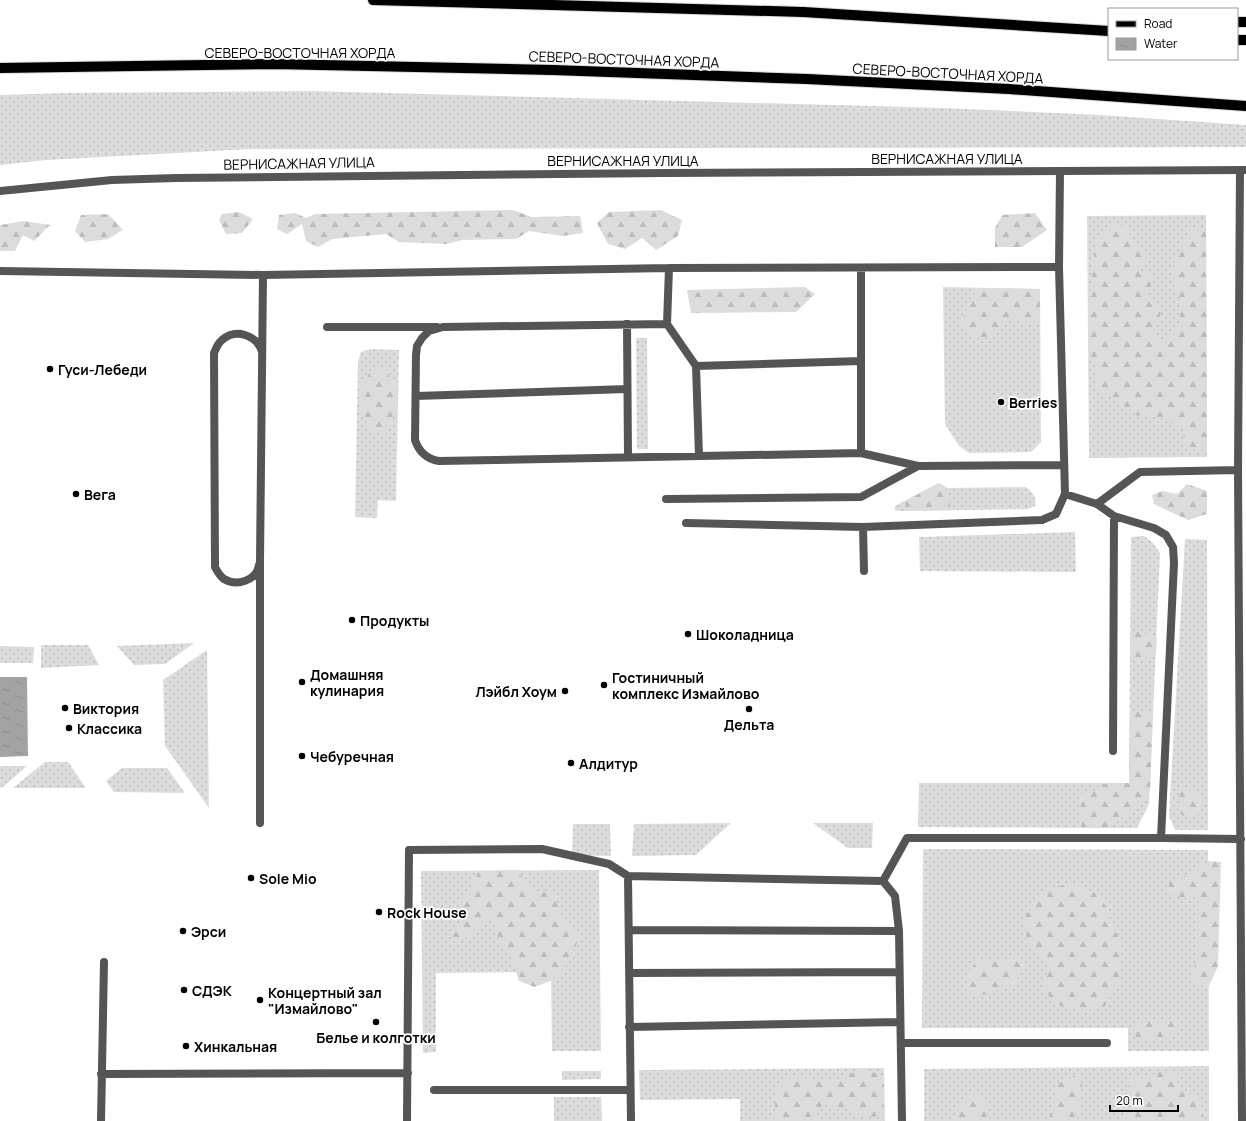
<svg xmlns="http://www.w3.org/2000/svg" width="1246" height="1121" font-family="Manrope,sans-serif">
	<defs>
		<pattern id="grass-dots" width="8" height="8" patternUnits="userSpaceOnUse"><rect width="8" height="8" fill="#dcdcdc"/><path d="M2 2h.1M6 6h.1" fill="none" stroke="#bbb" stroke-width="1.8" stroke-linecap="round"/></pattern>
		<pattern id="forest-firs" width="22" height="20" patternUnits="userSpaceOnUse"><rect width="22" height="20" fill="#dcdcdc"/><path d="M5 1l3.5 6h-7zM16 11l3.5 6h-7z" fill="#bbb"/></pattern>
		<pattern id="water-ripples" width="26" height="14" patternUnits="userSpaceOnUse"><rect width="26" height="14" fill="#a3a3a3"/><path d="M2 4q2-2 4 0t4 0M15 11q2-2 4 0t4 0" fill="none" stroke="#8b8b8b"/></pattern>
	</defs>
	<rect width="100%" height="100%" fill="#fff"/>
	<path fill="url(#grass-dots)" fill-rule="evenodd" d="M311,91l633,17 156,7 146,10v22l-995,2 -205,11 -46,5v-70l64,-2z
		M1206,215l1,242 -118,1 -2,-242z
		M943,287l97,2 1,153 -10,10 -62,1 -10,-7 -14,-22z
		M636,338h11l1,111h-11z
		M370,349l29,1 -3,151 -18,-1 -1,18 -22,-1 3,-156 3,-9zM384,367l11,18v25z
		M939,483l8,5 79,-1c7,6 11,10 9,19l-7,3 -133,2v-5z
		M1075,532l1,40 -156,-1 -1,-34z
		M1144,536l9,7 7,10 -11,251 -12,24 -219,-1 1,-44h210l2,-246z
		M1185,539l22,1 1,290h-33l-6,-14z
		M194,643l-29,21 -31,1 -17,-19z
		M41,645h47l11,20 -58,3z
		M0,646l34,1 -1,16h-33z
		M207,650l2,158 -44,-62 -2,-66z
		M45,762h23l18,26h-73z
		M0,766h27l-24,21h-3z
		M122,768h45l18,25 -71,-1 -8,-11z
		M731,823l-35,32 -64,1 2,-32z
		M813,823h60l-1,25h-24z
		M573,824h37l1,32 -39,-1z
		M923,849l285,1 1,201h-81v-23h-206z
		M599,870l2,181h-49l-1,-79 -115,1v79l-13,1 -2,-182z
		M1209,1066v55h-285v-52z
		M884,1068l1,53h-145v-22l-100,1 -1,-30z
		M562,1071h39v8l-39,1z
		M554,1097h47l1,24h-48z"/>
	<path fill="url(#forest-firs)" d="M513,210l19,7 48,-1 3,17 -21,3 -33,-5 -13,8 -54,1 -16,4 -47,-2 -13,-8 -54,5 -14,8 -12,-6 -4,-17 -15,10 -10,-5 2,-14 16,-2 11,5 9,-4z
		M661,210l21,10 -4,16 -22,14 -14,-12 -17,11 -17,-5 -11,-21 12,-11z
		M239,212l14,7 -11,14 -16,1 -7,-14 3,-6z
		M1035,213l12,17 -25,17h-27v-19l7,-13z
		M108,214l15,16 -15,9 -23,3 -10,-11 6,-16z
		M24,221l26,4 -16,16 -11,-6 -8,16h-15v-26z
		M1113,223l15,5 6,17 19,12 -17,11 17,9 -4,18 12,17 -7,23 10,5 15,-15 2,-24 -11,-23 5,-20 16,-31 15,3 1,221 -23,-2 -1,-20 -21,-11 -26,-3 -18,-14 -21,-11v-24l-9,-14v-35l6,-60 4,-22z
		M805,287l10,7 -19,18 -105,1 -4,-23z
		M977,288l63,1v32l-16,5 -13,-9 -20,20 -20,1 -10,-14 6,-17z
		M384,367l11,18v25l-9,26 -14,-4 -11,-18v-27l9,-15z
		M939,483l8,5 4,22 -44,1 -2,-10z
		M1187,484l20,7v23l-19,6 -34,-16 -2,-9 10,-4 15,3z
		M1138,631l19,7 -1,16 -16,8 -10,-5v-15z
		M1130,710l23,5 -3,77 -16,18 -27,18h-25l-2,-34 12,-1 9,-9 28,-1z
		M1180,787h15l8,14 -3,12 -13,5 -9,-6z
		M1208,861l13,1 -3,104 -10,22 -11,-4 -6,-8 6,-18 1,-60h-18l-11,-7v-8l20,-9z
		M515,870l10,9 7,12 21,1 9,23 19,19 -10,23 -13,21 -23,9 -16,-6 -7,-22 -11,-15 -9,-24 -15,8 -9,9 -10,4 -9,-7 12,-12 -3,-15 11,-16 10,-20z
		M1072,883l30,13 9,27 11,21 -3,38 -15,25 -22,5 -24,-7 -18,-18 11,-21 -24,-23 -2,-26 18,-27z
		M1017,954l9,13 -13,19 -39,11 -8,-4 1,-19 12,-16 22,4z
		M1178,1018l3,14 -19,8 -26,-2 -4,-13 7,-6 21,1z
		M863,1068l21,9v37c-23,7 -22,0 -42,-6 -6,-2 -13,-2 -19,-3l-11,9 15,7h-61l9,-10v-20l15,-15 45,5z
		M1158,1072l21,1 -2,14 24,12 3,22h-79l5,-45 17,3z
		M1079,1074l3,10 -5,37h-28l8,-37z
		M973,1092l13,7 4,22h-36l2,-15z"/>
	<path fill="url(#water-ripples)" d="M0,677h27l1,79 -28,1z"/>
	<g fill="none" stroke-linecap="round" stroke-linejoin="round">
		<g stroke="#dbdbdb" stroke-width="12">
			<path id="primary" d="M373,0l430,12 306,19
				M1237,22h9
				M1237,40h9
				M0,68l274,-4 279,6 254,9 202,10 237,17"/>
		</g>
		<path stroke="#555" stroke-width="8" d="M1240,170l-2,300 4,651
			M669,268l-2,56 29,42 3,90
			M0,271l263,4 406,-7 390,-1
			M627,324l1,133
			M667,324l-224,3 -14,4 -7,7 -5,8 -1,9 -1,85c4,12 11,19 24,21l422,-8v-185
			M327,327h110
			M696,366l165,-5
			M416,396l211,-7
			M861,453l57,13 146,-1
			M1065,494l32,10 17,12 40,12 12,7 7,12 1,16 -13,275
			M666,499l195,-2 57,-31
			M1097,504l43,-32 98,-2
			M686,523l177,4 179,-7 14,-6 9,-20 -6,-227 1,-96
			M863,527l1,44
			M259,565c-2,15 -22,22 -35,14 -4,-3 -7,-8 -9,-12l-1,-214c2,-5 4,-10 8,-13 14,-12 34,-5 40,11
			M1113,751l1,-235
			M260,823v-262l3,-286
			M628,876l3,245
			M883,881l24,-43h254l80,1
			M883,881l12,15 4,35 3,190
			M629,930l270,1
			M629,973l270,-1
			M629,1027l271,-5
			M901,1043h206
			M101,1074l307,-1
			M434,1090h196
			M101,1121l3,-159
			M407,1121l2,-271 133,-1 67,15 19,12 255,5"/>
		<path stroke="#555" stroke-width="8" d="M0,191l112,-11 64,-2 489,-5 581,-3"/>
		<use href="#primary" stroke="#000" stroke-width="10"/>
	</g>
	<g fill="#000" stroke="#fff" stroke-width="1.5">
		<circle cx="50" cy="369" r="4"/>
		<circle cx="1001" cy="402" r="4"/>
		<circle cx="76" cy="494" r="4"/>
		<circle cx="352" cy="620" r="4"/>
		<circle cx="688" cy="634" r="4"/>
		<circle cx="302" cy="682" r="4"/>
		<circle cx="604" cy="685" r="4"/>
		<circle cx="565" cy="691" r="4"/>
		<circle cx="65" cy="708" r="4"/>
		<circle cx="749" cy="709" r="4"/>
		<circle cx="69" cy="728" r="4"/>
		<circle cx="302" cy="756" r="4"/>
		<circle cx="571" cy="763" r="4"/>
		<circle cx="251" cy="878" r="4"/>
		<circle cx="379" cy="912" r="4"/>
		<circle cx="183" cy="931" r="4"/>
		<circle cx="184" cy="990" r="4"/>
		<circle cx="260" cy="1000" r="4"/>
		<circle cx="376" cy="1022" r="4"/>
		<circle cx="186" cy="1046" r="4"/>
	</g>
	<g text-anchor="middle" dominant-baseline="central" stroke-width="3.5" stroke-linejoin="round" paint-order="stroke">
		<g font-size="14" fill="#000" stroke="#fff">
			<text x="300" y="52">СЕВЕРО-ВОСТОЧНАЯ ХОРДА</text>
			<text transform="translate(624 59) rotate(2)">СЕВЕРО-ВОСТОЧНАЯ ХОРДА</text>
			<text transform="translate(948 73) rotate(3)">СЕВЕРО-ВОСТОЧНАЯ ХОРДА</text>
			<text x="947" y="158">ВЕРНИСАЖНАЯ УЛИЦА</text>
			<text x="623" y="160">ВЕРНИСАЖНАЯ УЛИЦА</text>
			<text transform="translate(299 163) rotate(-1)">ВЕРНИСАЖНАЯ УЛИЦА</text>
		</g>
		<g font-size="14" font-weight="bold" fill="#000" stroke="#fff" text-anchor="start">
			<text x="58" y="369">Гуси-Лебеди</text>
			<text x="1009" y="402">Berries</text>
			<text x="84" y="494">Вега</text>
			<text x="360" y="620">Продукты</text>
			<text x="696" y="634">Шоколадница</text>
			<text x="310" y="674">Домашняя<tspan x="310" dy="16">кулинария</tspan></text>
			<text x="612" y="677">Гостиничный<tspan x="612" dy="16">комплекс Измайлово</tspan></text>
			<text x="557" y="691" text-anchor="end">Лэйбл Хоум</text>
			<text x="73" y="708">Виктория</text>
			<text x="749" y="724" text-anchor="middle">Дельта</text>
			<text x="77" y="728">Классика</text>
			<text x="310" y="756">Чебуречная</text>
			<text x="579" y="763">Алдитур</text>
			<text x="259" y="878">Sole Mio</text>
			<text x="387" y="912">Rock House</text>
			<text x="191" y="931">Эрси</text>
			<text x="192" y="990">СДЭК</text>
			<text x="268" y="992">Концертный зал<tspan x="268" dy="16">"Измайлово"</tspan></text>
			<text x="376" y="1037" text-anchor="middle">Белье и колготки</text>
			<text x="194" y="1046">Хинкальная</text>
		</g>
	</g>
	<rect x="1108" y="8" width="130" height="52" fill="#ffffff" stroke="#999999"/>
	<rect x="1116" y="21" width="20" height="6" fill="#000000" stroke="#999999"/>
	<text x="1144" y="28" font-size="12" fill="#000000">Road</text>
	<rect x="1116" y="38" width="20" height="12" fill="url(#water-ripples)" stroke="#999999"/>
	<text x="1144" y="48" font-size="12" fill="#000000">Water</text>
	<path d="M1110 1105v6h68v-6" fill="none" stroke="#000000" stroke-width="2"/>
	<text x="1116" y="1105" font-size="12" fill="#000000" stroke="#ffffff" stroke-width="3" paint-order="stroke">20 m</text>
</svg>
